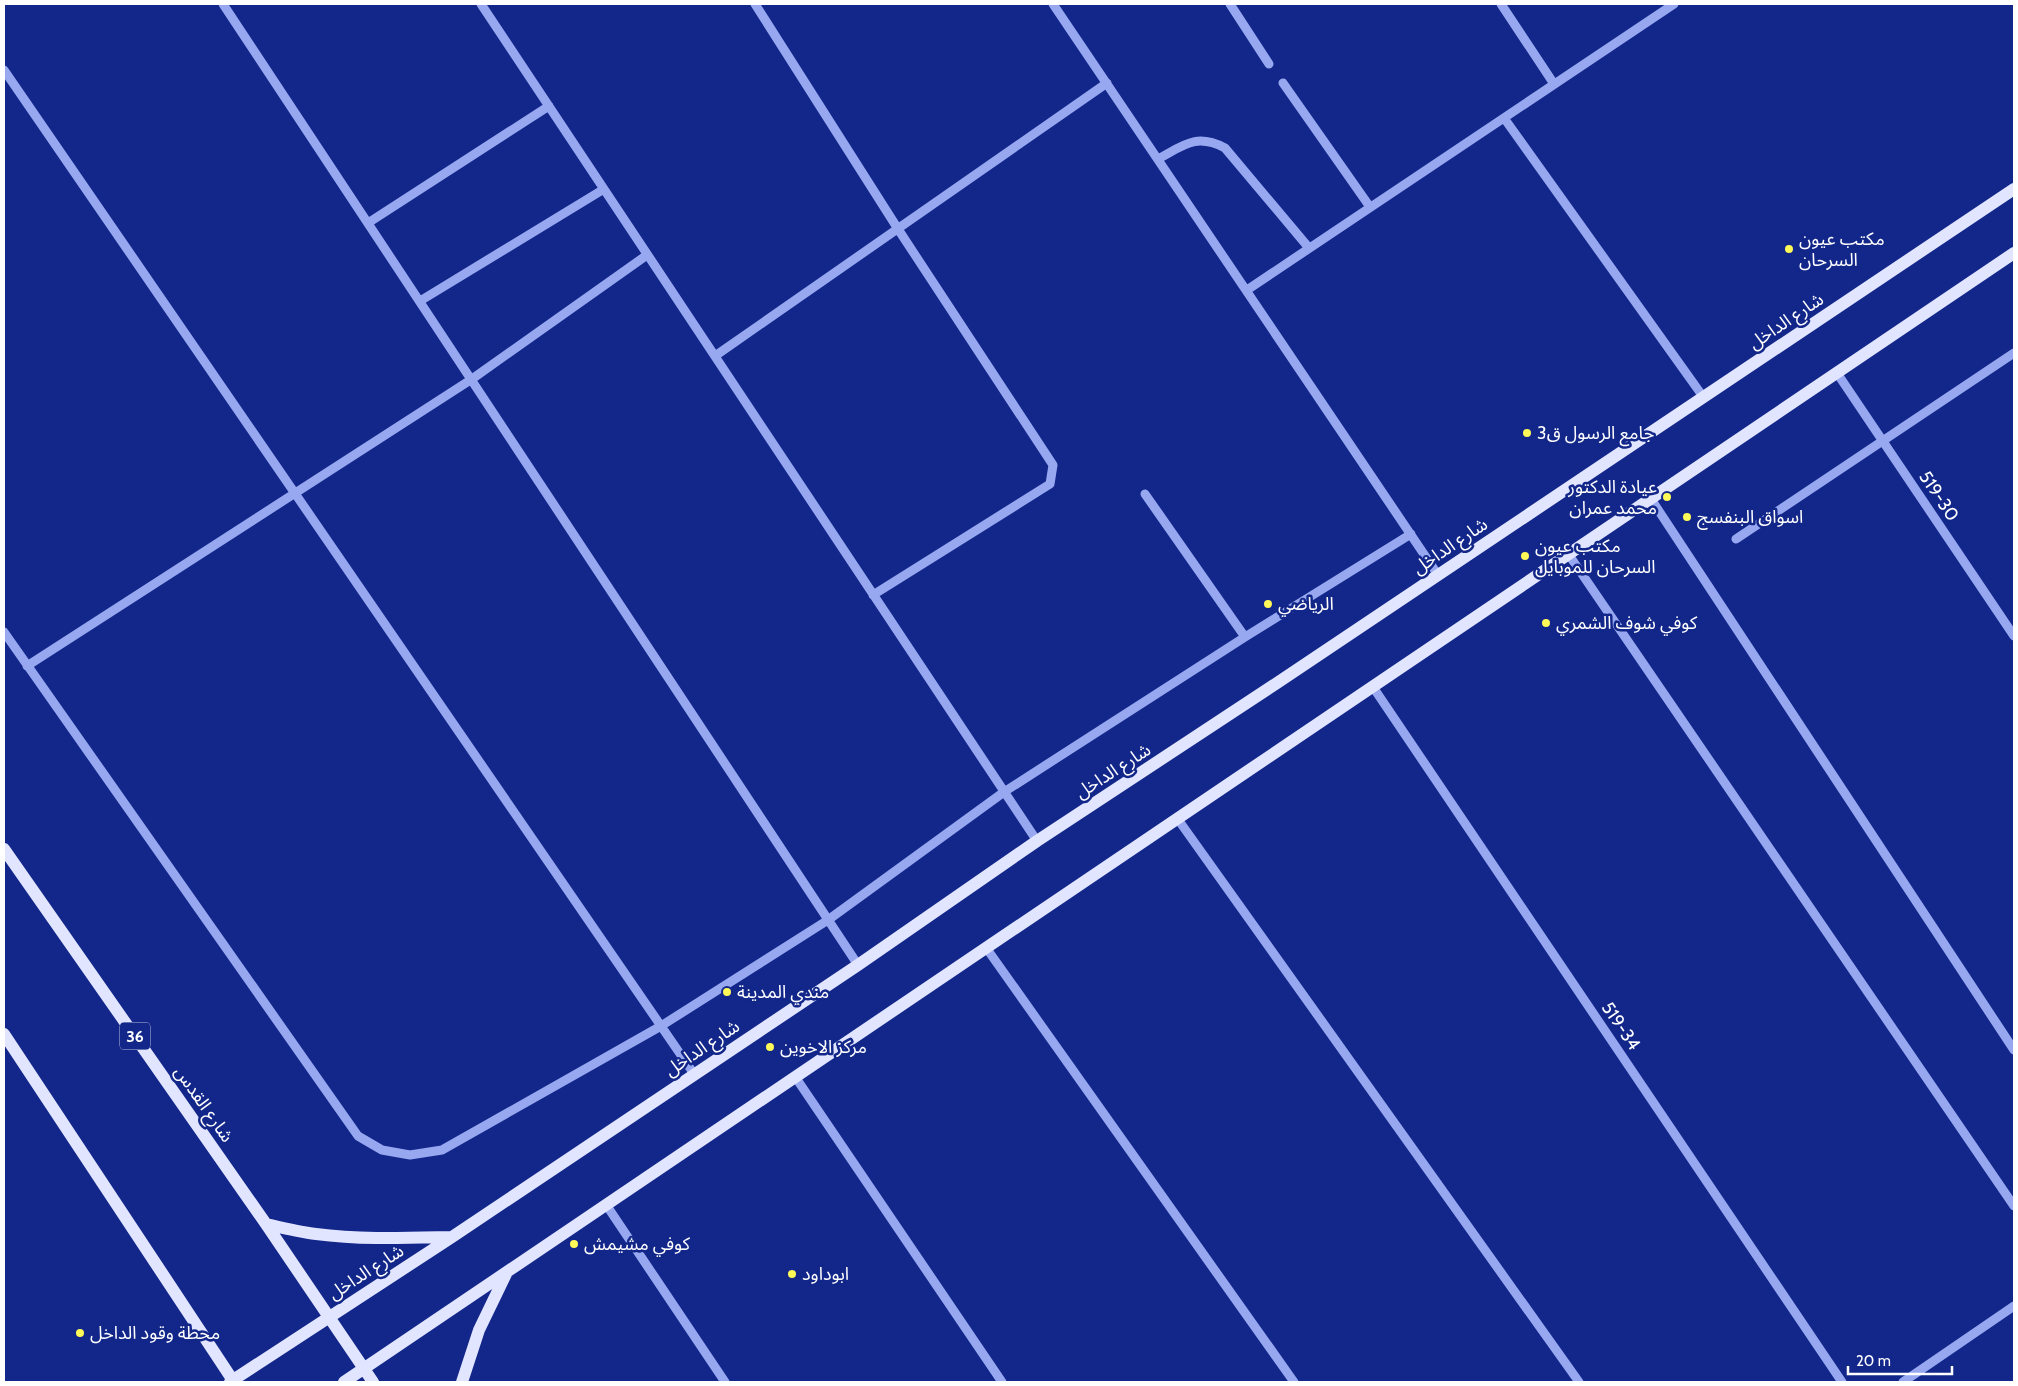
<svg xmlns="http://www.w3.org/2000/svg" width="2018" height="1386" font-family="Cabin,'Noto Sans Arabic',sans-serif">
	<rect width="100%" height="100%" fill="#122789"/>
	<g fill="none" stroke-linecap="round" stroke-linejoin="round">
		<path stroke="#97a8f1" stroke-width="9" d="M223,4l635,961
			M481,4l556,837
			M755,4l143,225 155,236 -3,19 -177,111
			M1053,4l385,571
			M1230,4l39,60
			M1501,4l53,80
			M4,70l690,1004
			M1283,83l87,124
			M1504,118l200,280
			M1158,159c26,-14 38,-26 67,-11l84,100
			M368,223l181,-117
			M1247,290l427,-286
			M420,301l184,-112
			M715,356l392,-273
			M1837,373l177,263
			M1145,494l100,143
			M1651,499l363,551
			M1736,539l278,-186
			M1569,555l445,651
			M4,632l354,504 24,14 28,5 32,-5 219,-124 167,-106 176,-128 241,-155 166,-103
			M27,666l445,-287 175,-124
			M1373,687l469,695
			M1177,818l402,564
			M987,949l307,433
			M796,1078l206,304
			M607,1206l118,176
			M1903,1382l111,-76"/>
		<path stroke="#e1e5ff" stroke-width="12" d="M4,849l262,375 107,158
			M4,1034l230,348
			M266,1224c17,4 33,8 50,10 45,6 91,4 136,3
			M230,1382l222,-145 406,-272 179,-124 240,-158 737,-494
			M344,1382l1670,-1129
			M462,1382l17,-52 27,-56"/>
	</g>
	<g fill="#fffa57" stroke="#122789" stroke-width="2">
		<circle cx="1789" cy="249" r="5"/>
		<circle cx="1527" cy="433" r="5"/>
		<circle cx="1667" cy="497" r="5"/>
		<circle cx="1687" cy="517" r="5"/>
		<circle cx="1525" cy="556" r="5"/>
		<circle cx="1268" cy="604" r="5"/>
		<circle cx="1546" cy="623" r="5"/>
		<circle cx="727" cy="992" r="5"/>
		<circle cx="770" cy="1047" r="5"/>
		<circle cx="574" cy="1244" r="5"/>
		<circle cx="792" cy="1274" r="5"/>
		<circle cx="80" cy="1333" r="5"/>
	</g>
	<g text-anchor="middle" dominant-baseline="central" stroke-width="5" stroke-linejoin="round" paint-order="stroke">
		<rect fill="#122789" stroke="#b8bedc" stroke-width="1" x="120" y="1022.5" width="30" height="27" rx="4"/>
		<g font-size="16" font-weight="bold" fill="#fff">
			<text x="135" y="1036">36</text>
		</g>
		<g font-size="18" fill="#fff" stroke="#122789" text-anchor="start">
			<text x="1799" y="239">مكتب عيون<tspan x="1799" dy="21">السرحان</tspan></text>
			<text x="1537" y="433">جامع الرسول ق3</text>
			<text x="1657" y="487" text-anchor="end">عيادة الدكتور<tspan x="1657" dy="21">محمد عمران</tspan></text>
			<text x="1697" y="517">اسواق البنفسج</text>
			<text x="1535" y="546">مكتب عيون<tspan x="1535" dy="21">السرحان للموبايل</tspan></text>
			<text x="1278" y="604">الرياضي</text>
			<text x="1556" y="623">كوفي شوف الشمري</text>
			<text x="737" y="992">مندي المدينة</text>
			<text x="780" y="1047">مركز الاخوين</text>
			<text x="584" y="1244">كوفي مشيمش</text>
			<text x="802" y="1274">ابوداود</text>
			<text x="90" y="1333">محطة وقود الداخل</text>
		</g>
		<g font-size="18" fill="#fff" stroke="#122789">
			<text transform="translate(1786 321) rotate(-34)">شارع الداخل</text>
			<text transform="translate(1939 496) rotate(56)">519-30</text>
			<text transform="translate(1450 546) rotate(-34)">شارع الداخل</text>
			<text transform="translate(1113 771) rotate(-33)">شارع الداخل</text>
			<text transform="translate(1621 1026) rotate(56)">519-34</text>
			<text transform="translate(702 1048) rotate(-34)">شارع الداخل</text>
			<text transform="translate(204 1104) rotate(55)">شارع القدس</text>
			<text transform="translate(366 1272) rotate(-33)">شارع الداخل</text>
		</g>
	</g>
	<rect width="2018" height="1386" fill="none" stroke="#ffffff" stroke-width="10"/>
	<path d="M1848 1366v8h104v-8" fill="none" stroke="#ffffff" stroke-width="2.5"/>
	<text x="1856" y="1366" font-size="15" fill="#ffffff" stroke="#122789" stroke-width="4" paint-order="stroke">20 m</text>
</svg>
